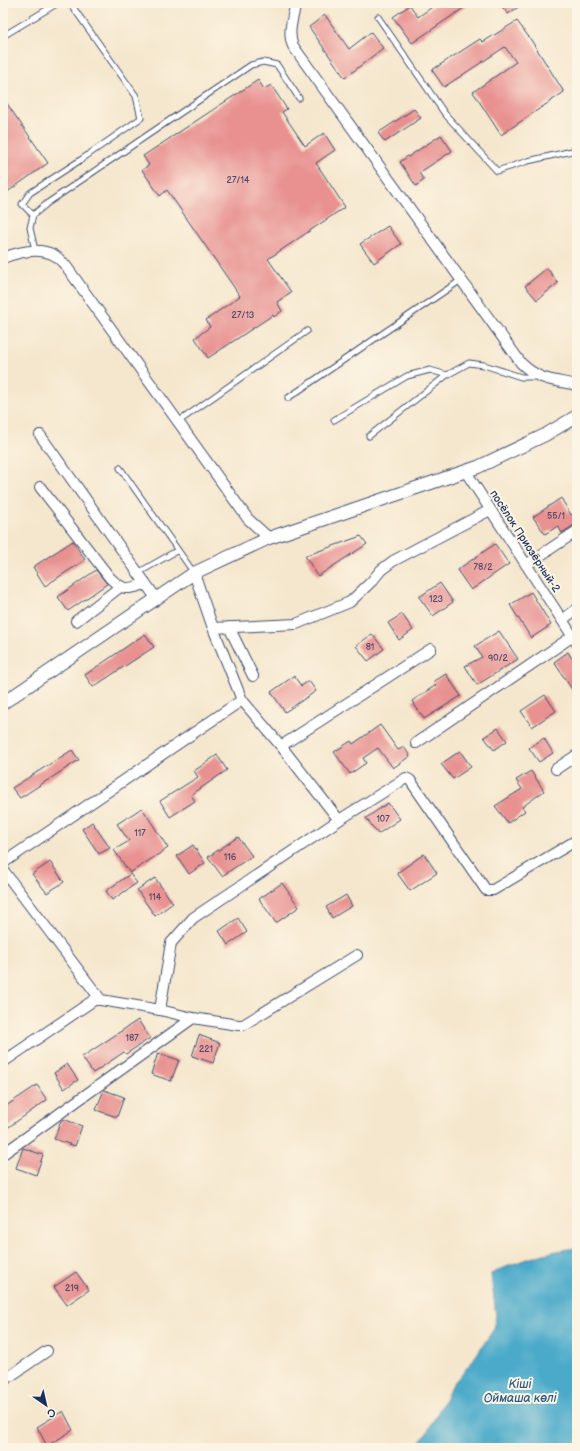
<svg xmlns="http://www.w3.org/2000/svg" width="580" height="1451" font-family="'Balsamiq Sans',sans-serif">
	<rect width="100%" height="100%" fill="#fcf5e5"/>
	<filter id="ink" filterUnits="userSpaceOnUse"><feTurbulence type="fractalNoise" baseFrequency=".025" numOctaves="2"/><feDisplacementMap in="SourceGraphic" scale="8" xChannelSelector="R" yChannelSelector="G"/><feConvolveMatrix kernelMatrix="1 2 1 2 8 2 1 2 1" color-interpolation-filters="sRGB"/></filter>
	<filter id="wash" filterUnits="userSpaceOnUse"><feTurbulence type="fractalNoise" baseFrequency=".012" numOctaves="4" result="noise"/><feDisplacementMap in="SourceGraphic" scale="16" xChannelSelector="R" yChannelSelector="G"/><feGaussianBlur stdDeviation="0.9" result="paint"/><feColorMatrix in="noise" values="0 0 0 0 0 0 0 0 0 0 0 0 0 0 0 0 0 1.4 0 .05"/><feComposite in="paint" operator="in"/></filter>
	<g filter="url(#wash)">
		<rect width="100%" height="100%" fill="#f5e7cd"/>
		<path fill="#4baaca" stroke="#336c94" d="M577,1248v200h-162l12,-15 26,-49 18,-21 23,-34 2,-14 -5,-41c26,-13 57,-23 86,-26z"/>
		<g id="blocks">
			<path fill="#e89190" d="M438,3h33l-59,40 -19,-26 17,-12 8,12z
				M499,3h25l-16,11z
				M325,15l24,34 22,-17 12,16 -38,30 -36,-51z
				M517,21l14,19 33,52 -63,43 -28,-43 43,-30 -11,-15 -61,40 -12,-17 48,-31 3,3z
				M258,80l6,9 7,-4 16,24 -5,3 23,34 19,-13 11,17 -19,13 29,44 -77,52 23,33 -14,10 5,9 -8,6 -1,-2 -65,43 -13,-20 15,-11 -4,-7 34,-24 -73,-106 -7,6 -18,-26 7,-5 -6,-9z
				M3,98l45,65 -45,32z
				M414,109l7,9 -36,24 -7,-9z
				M441,135l11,16 -33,22 5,7 -8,6 -16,-24 8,-6v1z
				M388,226l13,18 -27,19 -14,-19z
				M547,268l11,15 -21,17 -12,-14z
				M561,498l10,17 6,-4v12l-15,10 -4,-7 -13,8 -12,-17z
				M361,536l6,8 -49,32 -13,-20z
				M73,541l12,19 -40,26 -12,-19z
				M495,544l14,20 -38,26 -14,-20z
				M96,570l11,14 -39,27 -10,-14z
				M440,583l13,19 -20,14 -14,-19z
				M531,592l20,33 -20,13 -21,-33z
				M402,614l11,16 -14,10 -11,-17z
				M499,631l19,28 -41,26 -12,-19 17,-9 -7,-11z
				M145,634l9,13 -61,40 -8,-12z
				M372,634l12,15 -16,12 -12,-15z
				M568,652l9,15v30l-23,-35z
				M446,674l15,22 -37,23 -12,-18 24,-16 -3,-3z
				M294,676l7,10 8,-5 7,10 -31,21 -14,-20z
				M545,695l11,16 -24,16 -11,-16z
				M380,725l18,25 6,-3 6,9 -17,12 -15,-20 -15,10 3,5 -16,11 -16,-22 17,-11 2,3z
				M498,728l9,13 -13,9 -10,-13z
				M544,738l9,15 -14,9 -10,-14z
				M72,750l7,10 -59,38 -8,-10z
				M460,751l11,16 -18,12 -12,-15z
				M217,755l10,15 -36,25 4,6 -25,16 -10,-16 38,-24 -4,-6z
				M531,771l13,20 -22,16 3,4 -17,12 -13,-17 27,-17 -6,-9z
				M388,803l12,16 -22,15 -12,-16z
				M142,808l26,40 -38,25 -16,-23 15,-9 -12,-17z
				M92,822l18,26 -11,6 -17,-25z
				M238,837l14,19 -30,20 -14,-19z
				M193,845l12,18 -16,11 -12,-18z
				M424,854l13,19 -27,18 -13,-18z
				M50,862l14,20 -17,11 -15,-19z
				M130,874l7,9 -25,17 -6,-9z
				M155,878l18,25 -18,13 -18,-26z
				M282,883l17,24 -23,16 -17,-24z
				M346,895l6,11 -20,12 -6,-11z
				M238,918l9,14 -19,13 -9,-14z
				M138,1020l12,18 -24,16 -2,-2 -31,21 -11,-16z
				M199,1035l21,8 -7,20 -21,-7z
				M158,1053l21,7 -8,21 -20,-7z
				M67,1064l11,16 -14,9 -10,-16z
				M37,1085l10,15 -44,31v-23z
				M104,1090l20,7 -7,20 -21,-7z
				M63,1119l19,7 -7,20 -21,-7 7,-18z
				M23,1148l20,7 -7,20 -20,-7z
				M76,1272l13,18 -22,15 -13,-18z
				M63,1411l10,19 -26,16 -10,-19z"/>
		</g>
	</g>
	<g filter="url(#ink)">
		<use href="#blocks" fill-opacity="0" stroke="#3c4b6f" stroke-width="1"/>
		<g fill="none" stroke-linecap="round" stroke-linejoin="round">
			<g stroke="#3c4b6f" stroke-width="7">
				<path id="service" d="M378,17l67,97 52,57 31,-10 44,-10 5,2
					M3,36l55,-33
					M33,215l-11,-11 8,-11 52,-34 59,-41 -5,-22 -66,-93
					M35,250l-5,-22 3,-13 16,-13 202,-137 12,-3 14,3 22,33
					M288,398l173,-118
					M334,420l73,-44 23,-6 17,5
					M178,422l129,-91
					M369,436l78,-61 22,-12 15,2 37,12h15
					M120,468l74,105
					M138,573l40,-23"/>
			</g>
			<g stroke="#3c4b6f" stroke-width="12">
				<path id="minor" d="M296,3c-3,14 -9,30 -3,43l228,317c18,18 33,17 56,22
					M3,258c15,-6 36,-11 51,-3 4,2 8,7 12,11l182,253 21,19
					M40,435l116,163
					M466,472l111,171
					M40,487l70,91c15,14 17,11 36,6
					M526,565l51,-34
					M194,573l19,55 29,72 39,46 58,74 -146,98 -22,25 -11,67 33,8 45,7h5l114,-70
					M562,620l15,-11
					M76,621l44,-34
					M229,627l24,49
					M213,628l83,-4 54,-22 22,-21 9,-11 12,-9 97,-51
					M416,743l157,-107
					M281,746l150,-97
					M556,769l21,-14
					M339,820l67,-42 4,2 76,110h7l84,-50
					M3,863l239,-163
					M3,870l98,130 59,10
					M3,1062l91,-62h7
					M3,1154l190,-136
					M3,1381l44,-30"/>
			</g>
			<g stroke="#3c4b6f" stroke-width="14">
				<path id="tertiary" d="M3,703l191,-130 75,-35 209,-71 67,-32 32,-19"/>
			</g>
			<use href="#service" stroke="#fff" stroke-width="5"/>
			<use href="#minor" stroke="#fff" stroke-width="10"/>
			<use href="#tertiary" stroke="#fff" stroke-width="12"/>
		</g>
	</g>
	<g text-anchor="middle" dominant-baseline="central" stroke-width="4" stroke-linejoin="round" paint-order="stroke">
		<g font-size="9" fill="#4e486a">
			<text x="238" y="180">27/14</text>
			<text x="243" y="315">27/13</text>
			<text x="556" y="516">55/1</text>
			<text x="483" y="567">78/2</text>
			<text x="436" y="599">123</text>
			<text x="370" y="647">81</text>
			<text x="498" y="658">90/2</text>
			<text x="383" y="819">107</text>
			<text x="140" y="833">117</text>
			<text x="230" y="857">116</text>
			<text x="155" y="897">114</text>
			<text x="132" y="1038">187</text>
			<text x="206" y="1049">221</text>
			<text x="72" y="1288">219</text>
		</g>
		<g font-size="11" fill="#1b2f5e" stroke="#fcf5e5">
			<text transform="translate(525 541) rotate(57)">посёлок Приозёрный-2</text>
		</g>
		<g font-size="12" font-style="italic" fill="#2c5a84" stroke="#fcf5e5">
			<text x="520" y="1384">Кіші<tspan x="520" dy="14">Оймаша көлi</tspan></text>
		</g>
	</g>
	<rect width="580" height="1451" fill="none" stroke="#fcf5e5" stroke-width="16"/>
	<g transform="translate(46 1405) rotate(146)" stroke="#fcf5e5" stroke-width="3" paint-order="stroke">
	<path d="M0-3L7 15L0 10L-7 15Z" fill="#1b2f5e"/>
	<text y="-6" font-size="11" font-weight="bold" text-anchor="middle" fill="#1b2f5e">С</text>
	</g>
</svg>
